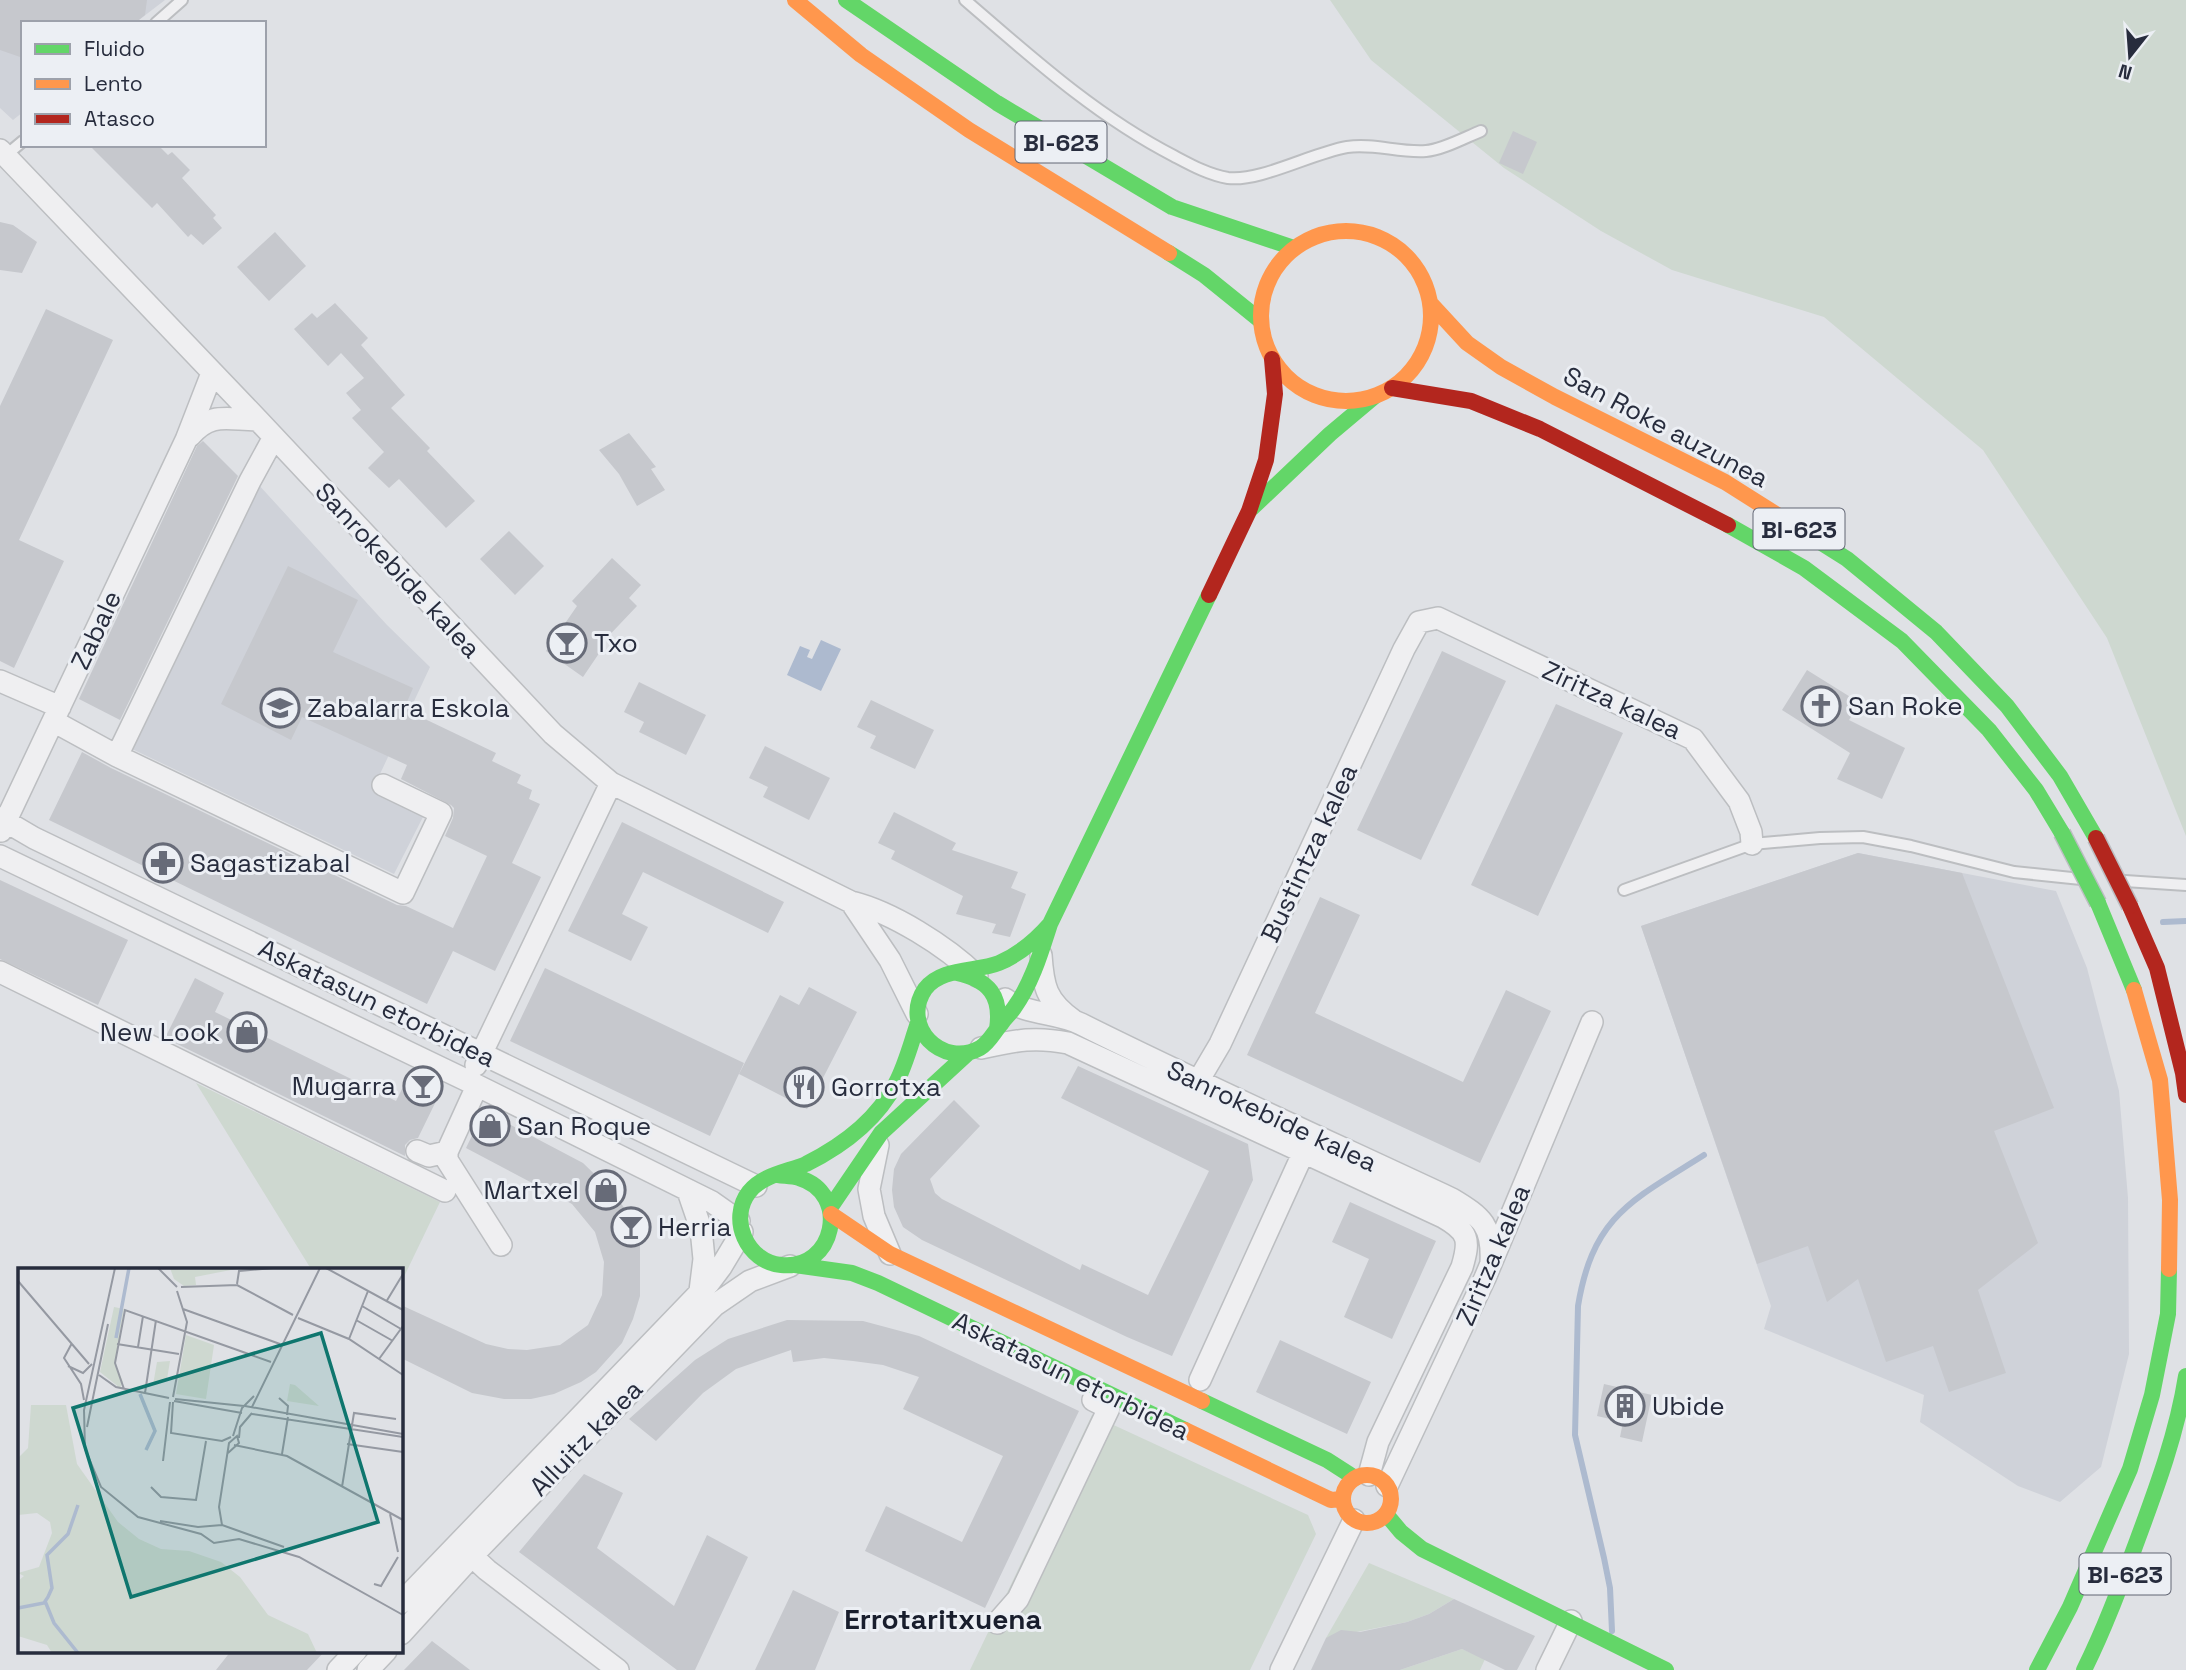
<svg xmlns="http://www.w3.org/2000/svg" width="2186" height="1670" font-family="'Space Grotesk',sans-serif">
	<rect width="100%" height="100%" fill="#dfe1e5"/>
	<path fill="#cfd2d9" d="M0,0h165l-30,23h-112v89l-10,8 -13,-12z
		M257,483l130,142 43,42 -57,122 52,24 -31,61 -264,-126z
		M1858,853l198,38 31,77 32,123 9,107 1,156 -28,113 -41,35 -42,-16 -98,-64 4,-27 -160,-66 7,-23 -130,-380z"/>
	<path fill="#ced8d0" d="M1330,0h856v836l-79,-198 -124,-188 -159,-133 -152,-47 -71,-39 -97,-63 -133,-108z
		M196,1083l244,119 -39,81v-14h-90z
		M1092,1415l216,100 8,19 -66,136h-280z
		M1369,1563l85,36 -25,15 -22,8 -81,16z
		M1462,1649l23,10 -5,11h-80z"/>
	<path fill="#adbacf" d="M821,640l20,9 -20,42 -34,-16 13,-29 10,4 -3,7 5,2z"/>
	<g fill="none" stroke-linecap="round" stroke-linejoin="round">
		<path stroke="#adbacf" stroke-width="6" d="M2163,922l23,-1
			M1612,1631l-2,-43 -6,-30 -29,-123 3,-129c15,-91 55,-106 126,-151"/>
	</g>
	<path fill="#c6c8cd" d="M0,0h147l-2,15 -10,8h-112v35l-23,-8z
		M1513,131l24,11 -14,32 -24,-11z
		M89,145h69l10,10 4,-3 18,18 -8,8 34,37 -3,3 9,10 -19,17 -12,-11 -3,3 -31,-34 -5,5z
		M0,222l13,3 24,17 -15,31 -22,-3z
		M275,232l31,34 -37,35 -32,-34z
		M335,303l33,35 -7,7 44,50 -14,13 39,40 -3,3 48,50 -29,27 -47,-49 -10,9 -21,-20 16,-16 -32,-34 9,-8 -15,-17 18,-15 -23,-25 -13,13 -34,-37 18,-16 5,5z
		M46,309l67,31 -94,200 45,21 -50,107 -14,-7v-255z
		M629,433l27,34 -5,2 14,21 -28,16 -18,-32 -20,-24z
		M203,441l35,35 -118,244 -41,-21 118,-253z
		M509,531l35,35 -29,29 -35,-36z
		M612,558l29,27 -12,13 8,8 -36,38 3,2 -21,31 -37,-26 31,-45 -5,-5z
		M288,566l70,34 -25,52 80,36 -9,21 92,44 -4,8 29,14 -4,8 15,7 -3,9 11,5 -28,59 29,14 -46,94 -42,-20 -26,53 -378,-184 33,-68 29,16 286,137 9,1 47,22 34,-72 -42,-20 8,-18 1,-10 -3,-3 -50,-26 6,-14 -105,-48 -11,23 -70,-36z
		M1442,651l64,30 -85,179 -64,-30z
		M1807,670l53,33 -11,17 56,28 -23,51 -45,-20 13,-26 -68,-43z
		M639,682l67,33 -20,40 -47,-23 5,-10 -20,-10z
		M871,700l63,30 -19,39 -45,-21 6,-12 -19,-9z
		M1556,704l67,29 -85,183 -67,-31z
		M765,746l65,32 -21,42 -46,-23 5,-10 -19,-9z
		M894,812l62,31 -4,7 66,22 -7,16 15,6 -16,43 -18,-4 4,-9 -40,-10 7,-18 -72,-37 4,-8 -17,-8z
		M622,822l162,80 -16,31 -125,-61 -21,42 26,13 -17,34 -63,-30z
		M1858,853l104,20 92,235 -60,23 44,112 -60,47 28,83 -57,19 -16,-46 -47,16 -28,-83 -31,23 -19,-56 -51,18 -116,-338z
		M0,880l128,60 -30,65 -98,-46z
		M1320,897l40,18 -45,98 148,69 43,-92 45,21 -71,152 -233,-108z
		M545,968l199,95 -34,73 -200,-95z
		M195,978l29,15 -9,19 181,89 11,-22 32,16 -21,43 -8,2 -5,5v11l-240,-118z
		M809,987l48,25 -50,97 -68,-35 41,-79 19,10z
		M1078,1066l170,78 5,36 -81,176 -45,-19 -205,-97 -19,-13 -9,-20 -2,-17 2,-21 7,-15 53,-54 26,26 -50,53 5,14 7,6 138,71 2,-6 66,31 61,-124 -148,-73z
		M484,1111l99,52 32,31 13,20 12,29v53l-7,23 -11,24 -26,29 -15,10 -27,12 -23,5h-27l-32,-6 -71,-35v-53l85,39 22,5 19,1 33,-5 28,-20 14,-30 2,-33 -9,-30 -23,-28 -106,-56z
		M1350,1202l86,39 -44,98 -48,-22 25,-58 -37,-17z
		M787,1320l76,1 56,15 160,75 -94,197 -120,-57 21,-45 76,36 41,-86 -100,-47 16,-32 -36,-12 -30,-4 -29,-3 -31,4 -2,-12 -55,19 -33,24 -47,48 -27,-22 66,-59 33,-21z
		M1280,1340l91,42 -24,52 -91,-42z
		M1604,1384l48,11 -10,47 -22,-5 3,-15 -26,-6z
		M584,1474l39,19 -26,55 77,58 33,-71 41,22 -53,113h-18l-158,-118z
		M793,1590l46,22 -24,58h-60z
		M1454,1599l81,37 -18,34h-12l-43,-21 -62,21h-89l15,-32 15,-8 19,2 47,-10 22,-8z
		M432,1641l38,29h-66z
		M231,1651h94l-18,19h-91z"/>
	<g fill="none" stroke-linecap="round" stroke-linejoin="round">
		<g stroke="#bcbec1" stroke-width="14">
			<path id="lane" d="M965,0c66,57 131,116 209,156 17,9 35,19 54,22 32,4 84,-25 119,-31 27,-4 52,6 79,4 16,-1 40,-14 55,-20
				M156,23l26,-23
				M5,156l18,-15
				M2125,881l61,4
				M1624,890l128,-46 68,-6 43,-1 48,9 103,26 67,7"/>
		</g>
		<g stroke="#bcbec1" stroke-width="24">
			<path id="street" d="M0,150l258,270 295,314 58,49 240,119c41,10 95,44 126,74
				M190,436c21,-25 38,-16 68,-16
				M0,681l60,26
				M53,721l64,35 286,137 38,-80 -58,-28
				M117,756l133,-275 24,-44
				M0,818l34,20 722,348
				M1,831l185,-391 26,-67
				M0,856l468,225 244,121 27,19
				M851,902l39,58 27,54
				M1041,955c2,31 5,46 32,65
				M0,972l445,219
				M1005,999c22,16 52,13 76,25 122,61 247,117 371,175 30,18 41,27 39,64
				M981,1048c33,-7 52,-12 87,-5l375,174c26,15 27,23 19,50l-84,175 -9,33
				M476,1065l135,-282
				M1197,1083l23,-39 184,-395 15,-27 19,-4 255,121 46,62 12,31 1,12
				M477,1086l-30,66v8l54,85
				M878,1145l-9,44 5,27 16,38
				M417,1151l12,5 18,-4
				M688,1191l13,38 3,30 -4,32
				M1200,1380l100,-220
				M1387,1486l98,-208 107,-256
				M472,1556l15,14 131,100
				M401,1603l308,-320 12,-16 21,-35
				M997,1623l21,-24 91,-191 -16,-8
				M401,1634l71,-78 243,-251 35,-24 40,-15
				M338,1670l18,-19
				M368,1670l18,-19
				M1281,1670l73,-150
				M1547,1670l24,-49"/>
		</g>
		<use href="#lane" stroke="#efeff1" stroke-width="10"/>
		<use href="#street" stroke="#efeff1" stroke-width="21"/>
		<path stroke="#63d668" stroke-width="16" d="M846,0l151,103 175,104 122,41
			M1169,253l35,22 57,46
			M1252,508l78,-74 44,-37
			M1728,525l76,43 98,73 87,89 47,60 26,43
			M1793,525l54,34 89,73 71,74 53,70 36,62
			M2098,903l36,87
			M1050,924c-14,16 -30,30 -51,39 -22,9 -58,4 -74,26 -25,37 17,80 55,59 9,-5 14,-16 21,-24 4,-6 9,-10 13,-16 18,-25 27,-56 36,-84l159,-329
			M957,973c32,7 45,23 40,56
			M778,1175c7,1 15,1 21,3 52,15 36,93 -18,87 -34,-3 -53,-46 -32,-73 13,-17 38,-20 57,-28 36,-18 71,-44 90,-81 10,-19 15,-40 22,-60
			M830,1208l51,-75 86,-79
			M795,1265l57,8 26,10 307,147
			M1202,1401l125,59 28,18
			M1386,1514l15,18 21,17 244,121
			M2037,1670l33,-63 60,-138 22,-74 16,-81 1,-45
			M2084,1670c21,-42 37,-86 53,-129 20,-54 40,-108 49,-165"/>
		<path stroke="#ff974d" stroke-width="16" d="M795,0l66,55 108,75 200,123
			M1261 316a85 85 0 1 1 170 0a85 85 0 1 1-170 0Z
			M1431,304l36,39 34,24 54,30 170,85 68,43
			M2134,990l26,90 10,120 -1,69
			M831,1214l59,40 312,147
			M1185,1430l146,70 11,-1
			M1343 1499a24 24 0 1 1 48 0a24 24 0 1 1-48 0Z"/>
		<path stroke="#b3261e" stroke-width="16" d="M1392,388l79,13 69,28 188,96
			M1209,595l40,-84 17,-51 9,-66 -3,-35
			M2130,906l27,62 26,105 3,22"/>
		<g stroke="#bcbec2" stroke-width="19" stroke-linecap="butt">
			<path id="fast-bridge" d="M2062,833l36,70"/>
		</g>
		<g stroke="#bcbec2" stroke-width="19" stroke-linecap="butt">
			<path id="jam-bridge" d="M2096,838l34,68"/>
		</g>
		<use href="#fast-bridge" stroke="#63d668" stroke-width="16"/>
		<use href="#jam-bridge" stroke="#b3261e" stroke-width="16"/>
	</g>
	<defs>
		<g id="bar-ring" transform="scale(2.0125)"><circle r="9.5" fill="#eceff4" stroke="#676b78" stroke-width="1.5"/><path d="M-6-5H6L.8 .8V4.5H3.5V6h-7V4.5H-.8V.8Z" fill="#676b78"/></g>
		<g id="church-ring" transform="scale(2.0125)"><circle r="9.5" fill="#eceff4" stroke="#676b78" stroke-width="1.5"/><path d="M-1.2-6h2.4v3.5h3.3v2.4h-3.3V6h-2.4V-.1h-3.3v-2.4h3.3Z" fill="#676b78"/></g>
		<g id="school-ring" transform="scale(2.0125)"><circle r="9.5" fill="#eceff4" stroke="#676b78" stroke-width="1.5"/><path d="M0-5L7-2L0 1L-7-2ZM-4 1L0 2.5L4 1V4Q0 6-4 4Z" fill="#676b78"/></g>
		<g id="pharmacy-ring" transform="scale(2.0125)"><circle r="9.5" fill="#eceff4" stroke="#676b78" stroke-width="1.5"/><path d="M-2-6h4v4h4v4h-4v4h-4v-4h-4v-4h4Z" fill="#676b78"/></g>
		<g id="shop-ring" transform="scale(2.0125)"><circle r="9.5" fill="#eceff4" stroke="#676b78" stroke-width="1.5"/><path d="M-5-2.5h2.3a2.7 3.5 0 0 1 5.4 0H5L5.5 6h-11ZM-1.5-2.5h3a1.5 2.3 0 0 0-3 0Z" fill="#676b78"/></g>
		<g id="restaurant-ring" transform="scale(2.0125)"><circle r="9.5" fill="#eceff4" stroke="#676b78" stroke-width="1.5"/><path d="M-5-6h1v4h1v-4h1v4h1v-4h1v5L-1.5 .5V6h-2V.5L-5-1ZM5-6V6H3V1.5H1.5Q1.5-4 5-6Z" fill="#676b78"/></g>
		<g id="building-ring" transform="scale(2.0125)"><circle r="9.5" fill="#eceff4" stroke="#676b78" stroke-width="1.5"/><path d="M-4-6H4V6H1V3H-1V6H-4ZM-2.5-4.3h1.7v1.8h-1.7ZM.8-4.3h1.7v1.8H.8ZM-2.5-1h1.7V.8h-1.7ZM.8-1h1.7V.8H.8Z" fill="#676b78"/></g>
	</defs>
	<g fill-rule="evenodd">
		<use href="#bar-ring" x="567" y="643"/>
		<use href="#church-ring" x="1821" y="706"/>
		<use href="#school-ring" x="280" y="708"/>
		<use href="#pharmacy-ring" x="163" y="863"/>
		<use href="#shop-ring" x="247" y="1032"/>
		<use href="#bar-ring" x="423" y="1086"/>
		<use href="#restaurant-ring" x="804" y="1087"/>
		<use href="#shop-ring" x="490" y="1126"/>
		<use href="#shop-ring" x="606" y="1190"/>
		<use href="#bar-ring" x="631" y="1227"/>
		<use href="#building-ring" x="1625" y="1406"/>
	</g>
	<g text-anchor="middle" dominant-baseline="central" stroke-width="6" stroke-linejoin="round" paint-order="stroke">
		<g fill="#eceff4" stroke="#626674" stroke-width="2">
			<rect x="1015.5" y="121.5" width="91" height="41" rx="5"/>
			<rect x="1753.5" y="508.5" width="91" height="41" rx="5"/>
			<rect x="2079.5" y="1553.5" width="91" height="41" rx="5"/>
		</g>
		<g font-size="24" font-weight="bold" fill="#272c3d">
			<text x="1061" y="142">BI-623</text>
			<text x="1799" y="529">BI-623</text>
			<text x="2125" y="1574">BI-623</text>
		</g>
		<g font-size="26" fill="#272c3d" stroke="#eceff4">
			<text transform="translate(1666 427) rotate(28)">San Roke auzunea</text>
			<text transform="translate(398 570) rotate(47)">Sanrokebide kalea</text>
			<text transform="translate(96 630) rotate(-65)">Zabale</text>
			<text transform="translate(1612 700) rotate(25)">Ziritza kalea</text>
			<text transform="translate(1309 853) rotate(-65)">Bustintza kalea</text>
			<text transform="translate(377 1003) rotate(26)">Askatasun etorbidea</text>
			<text transform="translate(1272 1116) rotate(25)">Sanrokebide kalea</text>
			<text transform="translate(1493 1255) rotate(-67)">Ziritza kalea</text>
			<text transform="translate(1071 1376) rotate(26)">Askatasun etorbidea</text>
			<text transform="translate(586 1438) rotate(-46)">Alluitz kalea</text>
		</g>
		<g font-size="26" fill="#272c3d" stroke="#eceff4" text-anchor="start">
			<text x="594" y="643">Txo</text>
			<text x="1848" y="706">San Roke</text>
			<text x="307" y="708">Zabalarra Eskola</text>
			<text x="190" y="863">Sagastizabal</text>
			<text x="220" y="1032" text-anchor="end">New Look</text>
			<text x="396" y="1086" text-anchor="end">Mugarra</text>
			<text x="831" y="1087">Gorrotxa</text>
			<text x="517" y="1126">San Roque</text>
			<text x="579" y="1190" text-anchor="end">Martxel</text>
			<text x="658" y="1227">Herria</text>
			<text x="1652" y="1406">Ubide</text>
		</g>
		<g font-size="28" font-weight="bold" fill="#191e2d" stroke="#eceff4">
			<text x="943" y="1619">Errotaritxuena</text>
		</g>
	</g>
	<g transform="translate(18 1268)">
		<rect width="385" height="385" fill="#dfe1e5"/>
		<path d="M152,0l12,2 59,-2 -46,9 1,8 -12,1 -10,-7zM96,39l10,2 -9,54 8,19 -3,6 -20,-16zM168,67l28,10 -8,54 -30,-5zM152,93l-3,18 -14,6 4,-23zM272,116l5,1 24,21 -32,-5zM13,137h35l11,59 41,58 21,17 22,10 28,2 32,11 19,15 28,38 40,19 9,19h-265l-5,-8 -29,-9v-55l6,-5 -6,-3 21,-6 13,-34 -2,-11 -13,-9 -19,2v-57l10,-10z" fill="#ced8d0"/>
		<path fill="none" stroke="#adbacf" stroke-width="3.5" d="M98,70l13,-70M122,126l15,37 -9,19M27,333l9,22 24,30M0,340l26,-5 4,-6 4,-9 -5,-33 21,-21 10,-29"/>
		<path fill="none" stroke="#9599a2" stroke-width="2" d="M97,0l-31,142 1,39 16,38 37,30 63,17 13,9 25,-4 60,18 104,58M140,0l19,19M308,0l77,42M0,13l71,83M219,16l2,-13 34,-3M163,19l56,-2 56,30M368,34l17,-28M344,38l39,23M165,41l97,35M280,50l51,21 54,36M338,52l37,21M331,71l19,-48M54,75l-8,15 17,26 3,16M99,76l62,10M120,79l5,-31M361,91l24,-33M50,98l15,7 9,-9M81,107l17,12 53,11M106,121l-9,-26 10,-53 146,52M127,125l11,-73M155,129l14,-75 -10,-31M261,130l9,8 -1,9M157,131l69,7M156,133l68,12M155,134l-2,31 51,8 9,-4M227,138l158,28M234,139l68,-139M234,146l151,23M69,159l21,-103M215,168l9,-28 12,-12M221,170l1,-11 12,-14M329,176l56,8M216,177l53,11 116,64M210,185l11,-10 -2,-7 -8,7 -10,64 3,18 62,22M264,186l6,-37M145,193l7,-59M133,219l10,10 35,3 10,-59M324,219l12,-74 42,6M372,246l8,38M142,253l38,6 24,-2M356,316l7,2 17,-29"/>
		<path fill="#0f766e" fill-opacity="0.15" stroke="#0f766e" stroke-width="3.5" d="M303,65l57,189 -247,75 -58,-189z"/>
		<rect width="385" height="385" fill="none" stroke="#272c3d" stroke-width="3.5"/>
	</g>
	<rect x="21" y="21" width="245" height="126" fill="#eceff4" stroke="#9da1ab" stroke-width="2"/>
	<rect x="35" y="44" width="35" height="10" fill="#63d668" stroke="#9da1ab" stroke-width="2"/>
	<text x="84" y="56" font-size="21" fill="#272c3d">Fluido</text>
	<rect x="35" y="79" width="35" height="10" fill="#ff974d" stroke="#9da1ab" stroke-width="2"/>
	<text x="84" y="91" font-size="21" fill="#272c3d">Lento</text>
	<rect x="35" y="114" width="35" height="10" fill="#b3261e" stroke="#9da1ab" stroke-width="2"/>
	<text x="84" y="126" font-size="21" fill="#272c3d">Atasco</text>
	<g transform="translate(2130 56) rotate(197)" stroke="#eceff4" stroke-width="5" paint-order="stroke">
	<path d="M0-5L12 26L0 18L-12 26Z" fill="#272c3d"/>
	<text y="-10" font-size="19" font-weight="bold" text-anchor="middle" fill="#272c3d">N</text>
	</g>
</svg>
